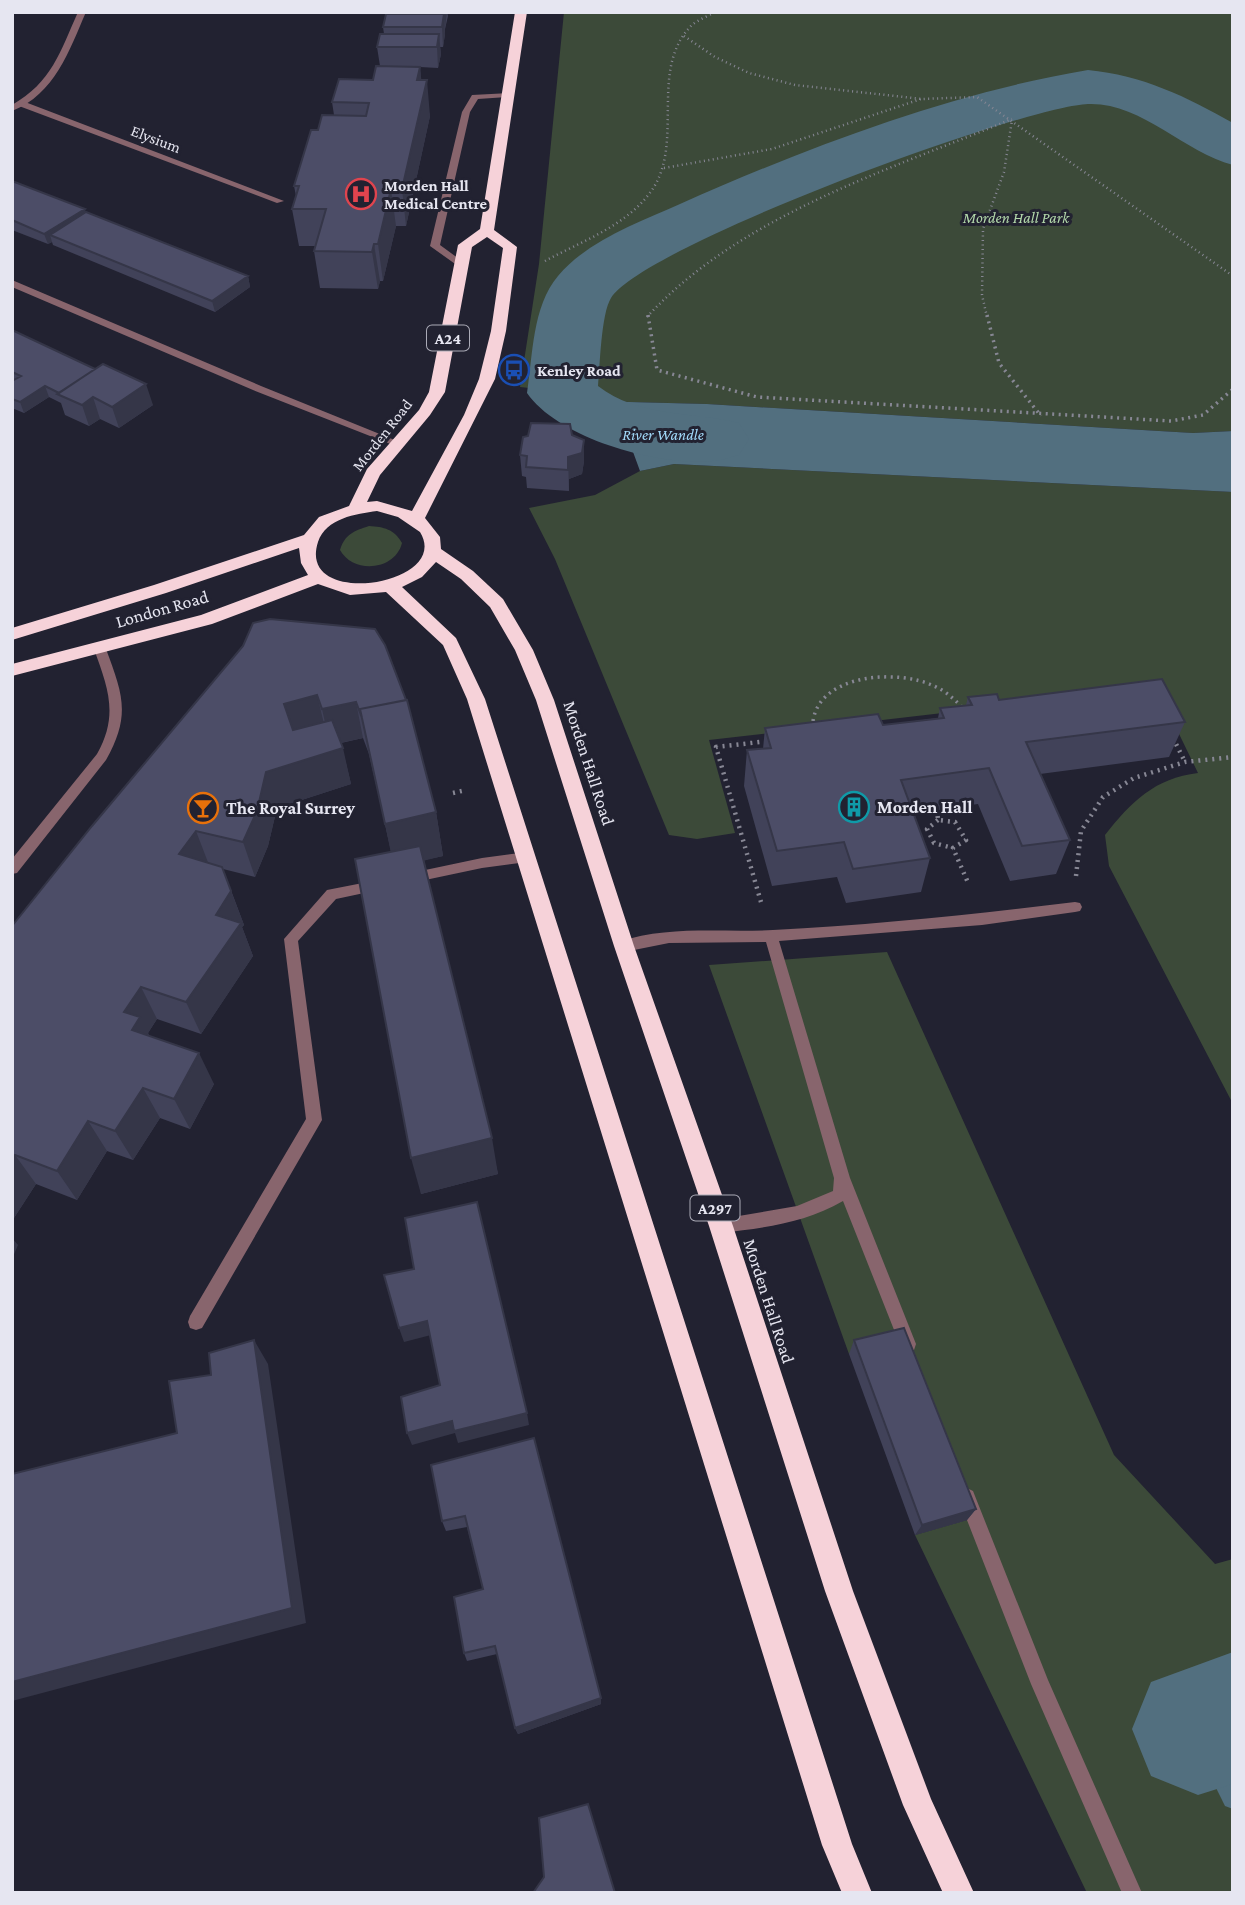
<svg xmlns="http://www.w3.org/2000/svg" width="1245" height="1905" font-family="'Crimson Pro',serif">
	<rect width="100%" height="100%" fill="#222231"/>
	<path fill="#3c4a39" d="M564,12h669v419l-40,2 -486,-29 -116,-3 -42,-11 -29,-3 19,-123z
		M674,464l559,28v612l-124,-238 -4,-31c26,-33 50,-57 93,-62l-32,-66 -32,-16 -425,49 26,93 -38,6 -28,-4 -114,-276 -26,-51 66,-13 45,-24z
		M369,526c15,1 25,3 33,17 -7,28 -49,31 -62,7 5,-16 14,-19 29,-24z
		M887,952l227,503 101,109 18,-5v334h-146l-172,-358 52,-15 -69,-178 -49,12 -140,-389z"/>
	<path fill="#526f7f" d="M591,401l116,3 486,29 40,-2v61l-559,-28 -34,7 -15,-41 -40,-18z"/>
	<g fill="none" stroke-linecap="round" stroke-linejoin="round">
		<path fill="#526f7f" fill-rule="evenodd" d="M1198,1718l8,3 27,53v35l-8,-3 -38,-77 3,-8z"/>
		<path fill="#526f7f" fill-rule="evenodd" d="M1088,70c54,5 99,27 145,53v42c-49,-13 -92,-63 -145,-61 -68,3 -445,142 -477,194 -10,16 -11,68 -13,88 41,32 93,25 141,37l10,16 -10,16c-9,2 -18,6 -27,6 -54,5 -153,-22 -185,-68 6,-38 5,-86 31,-117 29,-35 81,-54 122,-72 128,-57 270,-111 408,-134z
			M1233,1652v132l-35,11 -47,-19 -19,-47 19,-47z"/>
		<path stroke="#878794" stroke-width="2.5" stroke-dasharray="1 3.5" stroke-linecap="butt" d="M684,36l31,21 34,16 46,12 127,14 55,-2 256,179
			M664,168l108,-19 149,-50
			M545,261c37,-20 82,-35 107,-71 33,-48 -4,-122 40,-165 6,-5 16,-9 23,-13
			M647,317c92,-101 242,-147 365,-198
			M987,317l-5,-22 1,-66 21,-57 8,-52"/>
		<path stroke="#878794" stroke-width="3.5" stroke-dasharray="2 4.5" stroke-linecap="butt" d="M648,315l9,55 100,27 414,24 32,-6 30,-26
			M987,315l12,48 42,53
			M813,721c7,-48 86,-52 121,-35 12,5 21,14 30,23"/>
		<path stroke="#878794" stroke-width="4.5" stroke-dasharray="2 5" stroke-linecap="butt" d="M812,727l1,-7
			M1173,738l12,24
			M453,793l13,-3
			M937,809l1,11 17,2 11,18 -13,8 16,37
			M938,820l-11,9 7,14 19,5
			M1076,876l5,-45 22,-34 31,-19 51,-16 48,-5
			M761,902l-45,-155 53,-6"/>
		<path fill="#88656d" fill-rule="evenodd" d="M510,93l1,2 -4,2 -29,2 -8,13 -30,133 26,19 -8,2 -28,-20 32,-134 10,-17z
			M19,102h6l259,99 -7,2 -258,-97z
			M527,852l7,5 -7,5 -45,6 -71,15 -7,-5 7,-5 71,-15z
			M378,880l5,1 2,4 -2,4 -47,10 -38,42 24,179 -120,208 -6,2 -6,-2 -2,-6 2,-6 116,-197 -22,-180 43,-49z
			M1075,902l5,1 2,4 -2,4 -5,1 -93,13 -203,16 71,237 66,166 -2,6 -6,2 -6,-2 -59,-149c-38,22 -79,27 -122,32l-6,-2 -2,-5 2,-5 6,-2 76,-13 36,-15 1,-13 -68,-236 -97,1 -45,9 -5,-2 -2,-4 2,-4c50,-17 102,-9 154,-12 101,-5 202,-16 302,-28z
			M967,1488l6,3 75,189 94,213h-20l-91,-209 -73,-187 3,-6z"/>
		<path fill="#88656d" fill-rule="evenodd" d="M78,12h8c-17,39 -31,82 -74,99v-6c40,-23 48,-53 66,-93z
			M12,280l249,106 141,57 -1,2h-8l-140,-55 -241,-103z
			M100,645l6,4c17,46 25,66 0,111l-89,113 -5,1v-15l85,-105c22,-39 11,-66 -3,-105z"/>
		<path fill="#f6d2d9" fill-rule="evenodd" d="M515,12h12l-33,218 23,17 -11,84 -11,48 -70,139 15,19 1,12 32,22 30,28 30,51 21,50 80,246 99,280 120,365 78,208 43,94h-31l-40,-88 -78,-214 -116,-365 -95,-280 -78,-246 -21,-50 -25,-43 -29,-28 -25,-17 -14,15 -20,10 54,51 29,61 367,1145 20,49h-30l-20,-48 -355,-1146 -24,-54 -57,-53 -36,3 -32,-11 -106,40 -200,52v-12l189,-49 107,-40 -7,-12 -2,-15 -133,45 -154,47v-12l142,-43 150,-50 15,-18 30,-11 18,-37 52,-59 10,-18 29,-147 22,-16zM487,237l16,11 -12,83 -12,48 -15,36 -52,96 -35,-10 -10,1 13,-27 50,-60 15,-23 27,-145zM377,511l21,6 22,15c33,53 -124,78 -102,10 8,-24 38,-28 59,-31z"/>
	</g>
	<path fill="#414259" d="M401,12h46l1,4 -3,13v5l-2,13h-3l1,7 -3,14 -18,-1 1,13 9,36 -24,110h-10l-13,55h-3l-2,8 -58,-1 -6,-37 1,-5h-16l-7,-37 4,-13 -2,-10 24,-56 16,-15 -2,-13 41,-22 7,-14 -3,-19 7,-13 -1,-7 18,-13z
		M12,181l74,32 162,63 2,11 -35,25 -162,-67 -1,-3 -4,2 -36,-14z
		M12,330l141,75 -34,23 -19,-9 -11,7 -24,-11 -4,-12 -12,-6 -25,16 -12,-5z
		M572,435l12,5v21l-2,13 -13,5v12l-42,-3 -1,-11 -4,-1 -2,-21z
		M375,629l61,183 7,44 -19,4 74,314 -77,20 -30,-343 -22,-97 -6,-16 -22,5 10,41 -74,24 -9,38 -13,31 -32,-8 21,56 -2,2 11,29 -52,78 -44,-15 -9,14 1,3 65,48 -24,45 -30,-11 -27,42 -26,-9 -30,49 -41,-16 -24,37v-295z
		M968,697l31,3 186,22 -16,35 -129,17 30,66 -14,34 -46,7 -32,-77 -65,9 17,45 -9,34 -75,11 -9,-26 -65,9 -28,-100 3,-36 16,-1 2,-21 118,-3 55,-7 2,-10 26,-3z
		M854,1340l122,169 -9,11 -52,15 -66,-181z
		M431,1465l170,239 -83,30 -3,-6 -18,-74 -30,7 -3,-8 19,-64 -16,-62 -21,4 -4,-10z"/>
	<path fill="#353648" d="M444,12h3l-2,17z
		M444,14l1,20 -2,13 -1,-20z
		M439,34l2,20 -3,14 -1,-21z
		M420,67l3,29 4,-16 3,36 -24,110 -4,-37 15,-109z
		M391,189l5,37 -13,55 -5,-37z
		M85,209l3,11 -38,15 2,7 -4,2 -4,-10z
		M374,244l6,37 -2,8 -6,-37z
		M248,276l2,11 -35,25 -3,-11z
		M146,384l7,21 -34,23 -7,-21z
		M45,386l4,11 -25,16 -4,-11z
		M93,397l7,22 -11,7 -7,-21z
		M584,440v21l-2,13 -13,5v12l-1,-34z
		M317,695l9,37 -32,9 -10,-37z
		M356,702l7,36 -33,7 -8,-36z
		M343,748l8,36 -74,24 -9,38 -13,31 -12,-35 23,-70z
		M436,812l7,44 -49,12 -9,-44z
		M196,831l13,34 -30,-11z
		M231,891l13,34 -2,2 11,29 -52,78 -15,-32 30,-87z
		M141,987l16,32 -9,14 8,16 -7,12 -25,-49z
		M199,1053l15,31 -24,45 -16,-30z
		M143,1088l17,30 -27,42 -18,-29z
		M88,1121l19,30 -30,49 -20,-29z
		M492,1138l6,36 -77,20 -10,-36z
		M15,1155l21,29 -24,37v-62z
		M12,1238l6,7 -6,14z
		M427,1321l4,14 -27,7 -5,-14z
		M254,1340l14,24 38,259 -294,78v-19z
		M527,1413l2,12 -71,18 -3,-10 -43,12 -5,-12 45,-12z
		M976,1509l-9,11 -52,15 7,-10z
		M601,1698v6l-83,30 -3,-6z"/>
	<path fill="#4c4d67" stroke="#353648" stroke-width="2" d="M386,14h58l-2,13h-59z
		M380,34h59l-2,13h-60z
		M376,66l44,1 -3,13h10l-25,109h-11l-13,55h-4l-2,8 -58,-1 12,-42h-34l7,-23h-5l17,-56h7l4,-15 44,1 3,-13 -37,-1 7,-23 34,1z
		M12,181l73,28 -41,25 -32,-14z
		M86,212l162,64 -36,25 -162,-66z
		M12,330l83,39 -36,24 -14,-7 -25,16 -8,-3v-18l9,-5 -9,-4z
		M103,364l43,20 -34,23 -19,-10 -11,8 -25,-11z
		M531,423l39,1 2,11 12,5 -2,13 -14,4v13l-42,-3 1,-11 -7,-1 3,-18 5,-1z
		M270,619l105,10 10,16 21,55 -46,9 2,9 -6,-16 -34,7 -5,-14 -33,9 9,26 39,-10 11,28 -77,24 -9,39 -14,31 -47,-11 -17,23 43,13 9,24 -15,24 25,8 -55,79 -45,-15 -17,25 16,5 -8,13 67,23 -25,46 -31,-11 -28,43 -27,-10 -31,50 -42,-16 -3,4v-233l80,-100 151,-180 10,-23z
		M1162,679l23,43 -159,20 44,98 -48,6 -33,-78 -88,12 29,78 -77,11 -9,-27 -67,9 -30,-101 24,-2 -6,-20 113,-14 5,11 61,-7 -4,-10 32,-3 -4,-8 29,-3 2,6z
		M407,700l29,112 -51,12 -25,-115z
		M420,846l72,292 -81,20 -56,-299z
		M477,1202l50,211 -73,18 -2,-10 -45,12 -6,-36 39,-12 -13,-64 -28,7 -15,-53 30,-6 -9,-51z
		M904,1328l72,181 -54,16 -68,-185z
		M254,1340l38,268 -280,74v-208l165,-41 -8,-52 42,-6 -2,-22z
		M534,1438l67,260 -86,30 -20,-82 -31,7 -10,-56 29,-8 -18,-73 -23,5 -11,-56z
		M588,1804l27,89h-82l11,-16 -5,-59z"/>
	<defs>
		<g id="hospital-ring" transform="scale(1.575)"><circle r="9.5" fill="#222231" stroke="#e0444e" stroke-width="1.5"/><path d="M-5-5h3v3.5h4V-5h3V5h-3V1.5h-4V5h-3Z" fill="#e0444e"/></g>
		<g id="bus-ring" transform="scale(1.575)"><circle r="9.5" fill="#222231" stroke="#1a4fb4" stroke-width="1.5"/><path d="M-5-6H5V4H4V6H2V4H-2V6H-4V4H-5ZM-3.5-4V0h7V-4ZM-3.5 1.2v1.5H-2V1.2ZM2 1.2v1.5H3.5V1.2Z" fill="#1a4fb4"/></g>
		<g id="building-ring" transform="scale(1.575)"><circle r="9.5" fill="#222231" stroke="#0f9aa8" stroke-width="1.5"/><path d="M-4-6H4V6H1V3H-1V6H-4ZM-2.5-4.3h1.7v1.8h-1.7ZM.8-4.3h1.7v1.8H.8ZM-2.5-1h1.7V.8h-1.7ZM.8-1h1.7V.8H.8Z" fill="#0f9aa8"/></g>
		<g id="bar-ring" transform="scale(1.575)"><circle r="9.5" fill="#222231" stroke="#e8710a" stroke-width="1.5"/><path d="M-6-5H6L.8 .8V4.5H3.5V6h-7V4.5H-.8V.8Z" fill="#e8710a"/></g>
	</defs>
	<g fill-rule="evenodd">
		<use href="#hospital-ring" x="361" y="194"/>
		<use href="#bus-ring" x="514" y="370"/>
		<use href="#building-ring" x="854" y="807"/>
		<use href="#bar-ring" x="203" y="808"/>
	</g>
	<g text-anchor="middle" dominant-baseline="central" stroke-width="6" stroke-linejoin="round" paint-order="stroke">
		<g font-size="16" fill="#e6e6f1" stroke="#222231">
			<text transform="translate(156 139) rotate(21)">Elysium</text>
			<text transform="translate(382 435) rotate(-52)">Morden Road</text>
		</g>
		<g font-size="16" font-weight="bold" fill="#e6e6f1" stroke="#222231" text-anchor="start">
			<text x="384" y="185">Morden Hall<tspan x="384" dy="18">Medical Centre</tspan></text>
			<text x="537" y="370">Kenley Road</text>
		</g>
		<g font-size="16" font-style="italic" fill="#b2d7aa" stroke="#222231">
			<text x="1016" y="217">Morden Hall Park</text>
		</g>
		<g fill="#222231" stroke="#ababb7" stroke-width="2">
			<rect x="427" y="325.5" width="42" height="25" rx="5"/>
			<rect x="690.5" y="1195.5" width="49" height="25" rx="5"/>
		</g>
		<g font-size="16" font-weight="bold" fill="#e6e6f1">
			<text x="448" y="338">A24</text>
			<text x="715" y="1208">A297</text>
		</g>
		<g font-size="16" font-style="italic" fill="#a1d9f9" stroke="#222231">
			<text x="663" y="434">River Wandle</text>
		</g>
		<g font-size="18" fill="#e6e6f1" stroke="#222231">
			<text transform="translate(162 609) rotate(-16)">London Road</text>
			<text transform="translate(589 763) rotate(72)">Morden Hall Road</text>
			<text transform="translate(769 1301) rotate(72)">Morden Hall Road</text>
		</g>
		<g font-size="18" font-weight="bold" fill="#e6e6f1" stroke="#222231" text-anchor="start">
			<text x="877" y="807">Morden Hall</text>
			<text x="226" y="808">The Royal Surrey</text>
		</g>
	</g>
	<rect width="1245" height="1905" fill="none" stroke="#e6e6f1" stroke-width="28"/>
</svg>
